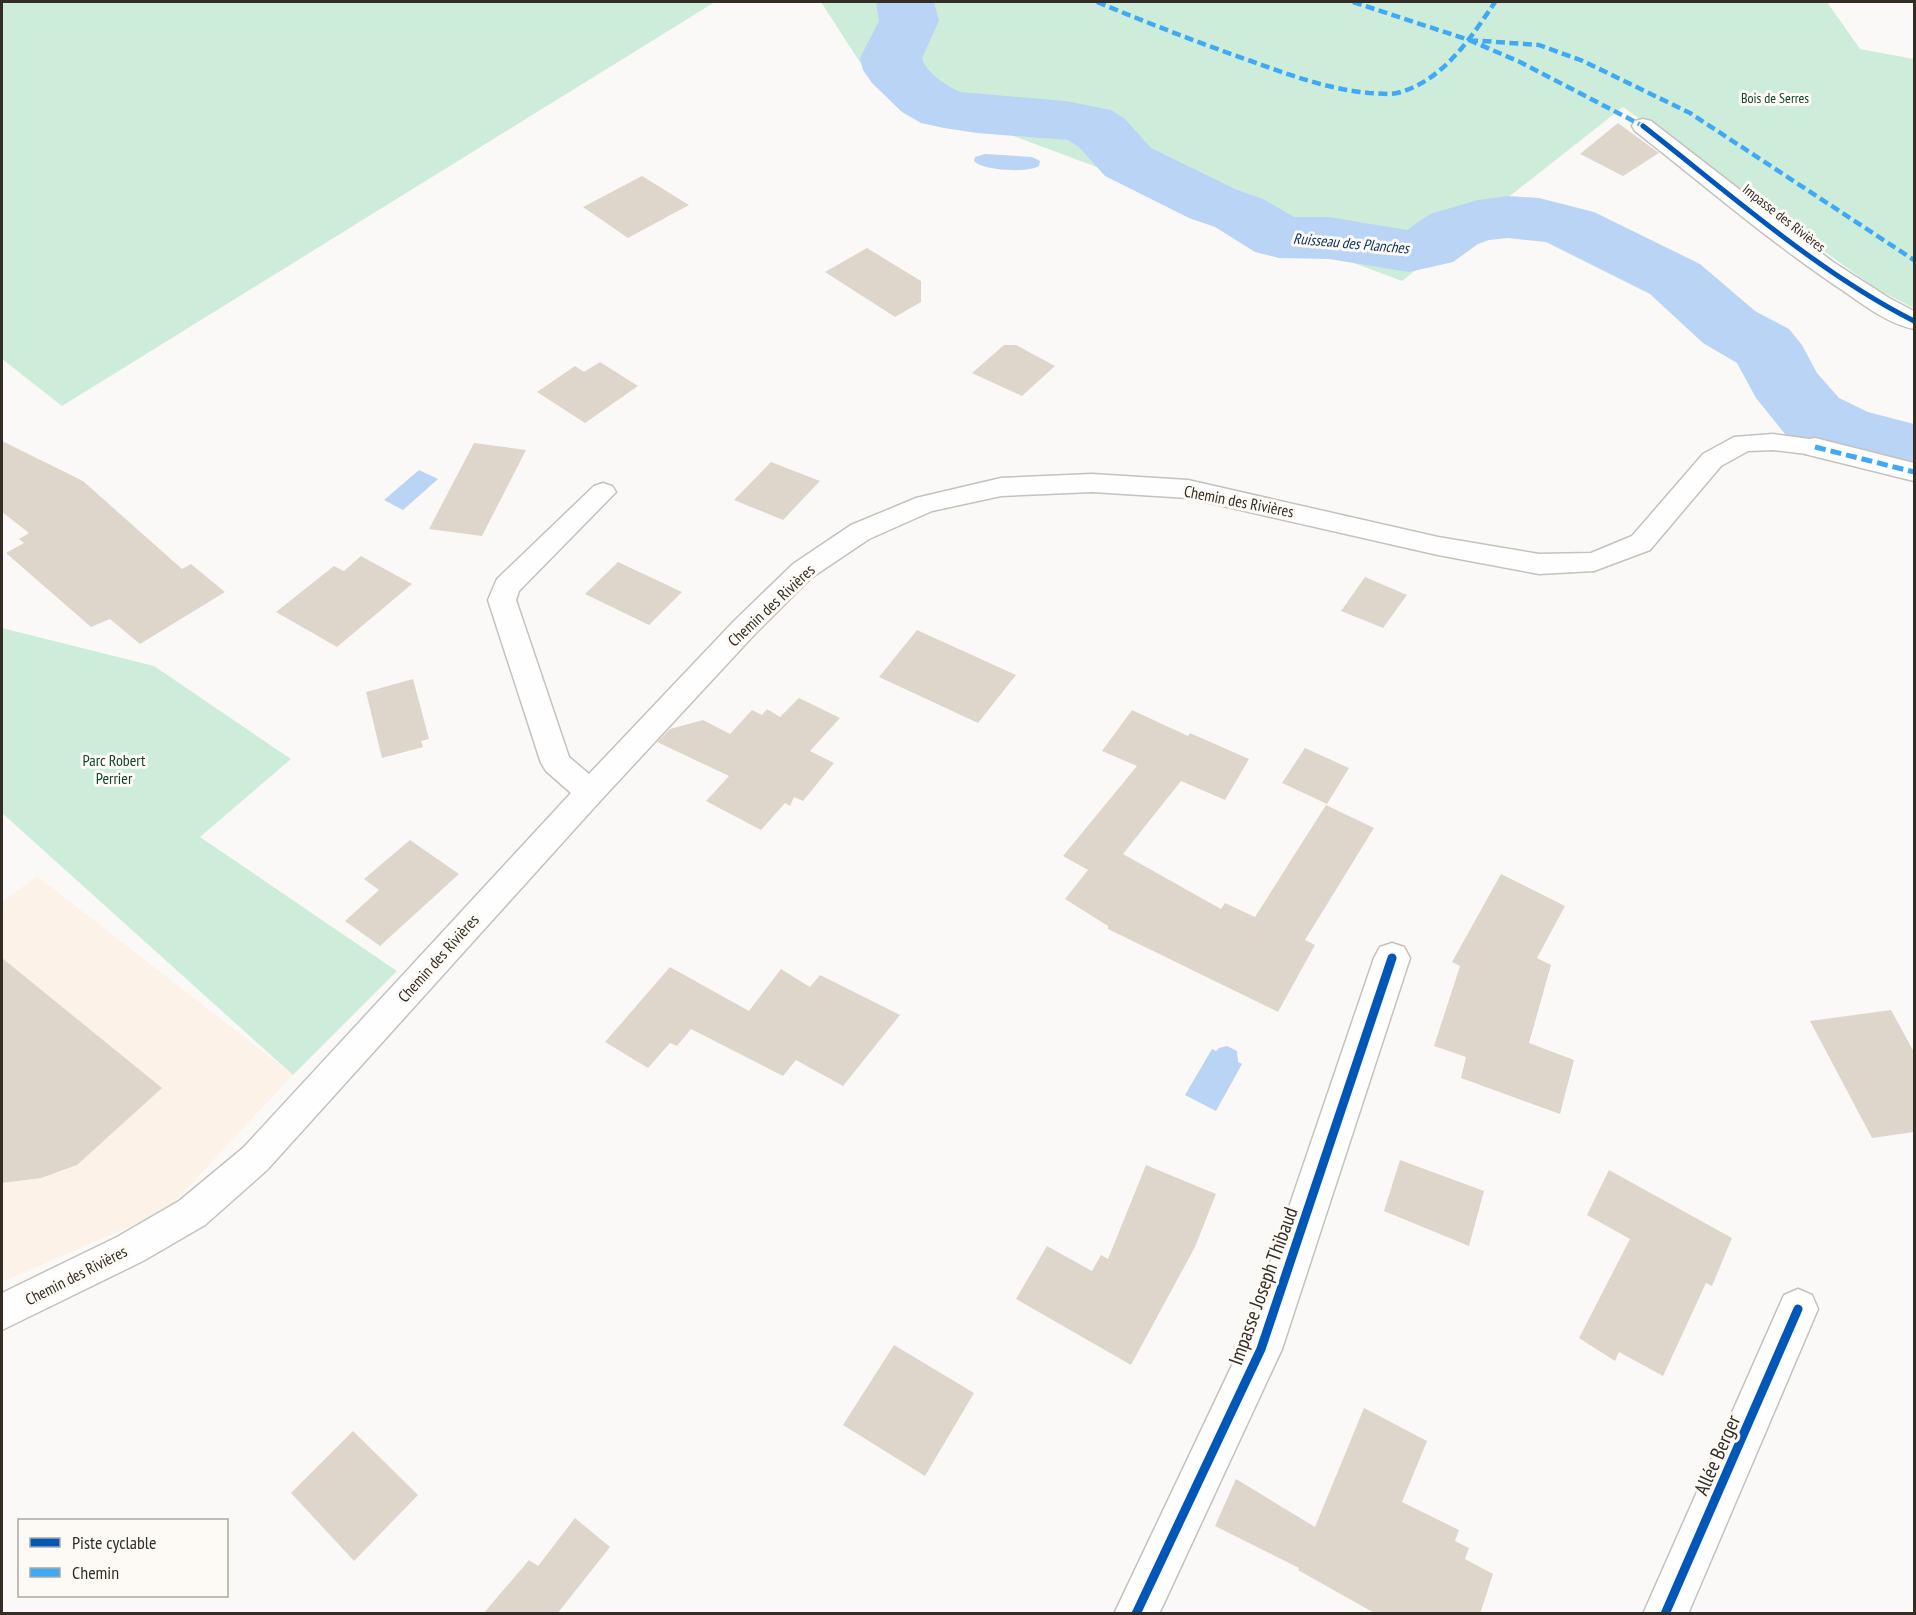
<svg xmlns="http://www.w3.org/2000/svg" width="1916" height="1615" font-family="'PT Sans Narrow',sans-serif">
	<rect width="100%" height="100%" fill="#fbf9f7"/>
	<path fill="#fdf2e8" d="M37,876l256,199 -127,136 -164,71v-380z"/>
	<path fill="#cdedda" d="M2,2h713l-653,404 -60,-47z
		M821,2h1006l33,47 54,10v249l-36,-18 -255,-183 -221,174 -528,-197z
		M2,628l152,38 137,93 -91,78 197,134 -104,104 -291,-262z"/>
	<path fill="#b9d4f5" d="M985,154l47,3 8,4 -1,5c-11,7 -56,5 -65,-5l1,-4z
		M419,470l19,9 -35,31 -19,-10z
		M1227,1046l10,5 1,11 4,2 -26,47 -31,-16 27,-46 4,2 3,-3z"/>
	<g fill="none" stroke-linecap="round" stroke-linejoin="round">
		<path fill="#b9d4f5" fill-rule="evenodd" d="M876,2h58l5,19 -17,37c4,15 25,28 38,34l106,9 45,9 14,9 26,29 86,42 26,9 31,18h35l78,13 23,-16 48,-14 30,-4 31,2 55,14 106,52 55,47 34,18 13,16 15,28 22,25 29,14 46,12v52l-97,-26 -32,-16 -29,-36 -19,-35 -34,-20 -53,-49 -104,-52 -38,-4 -19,2 -11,4 -25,18 -44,10 -80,-13 -50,-1 -24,-6 -40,-25 -26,-9 -84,-42 -26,-29 -11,-7 -91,-7 -33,-5 -23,-5 -19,-11 -30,-29 -9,-13 -3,-12 19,-37z"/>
	</g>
	<path fill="#ded6cb" d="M1618,123l41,30 -36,23 -43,-22z
		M642,176l47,29 -61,33 -45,-31z
		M867,248l54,33v21l-26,15 -70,-45z
		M1004,345h12l39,21 -33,30 -50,-23z
		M600,362l38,24 -53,37 -48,-31 38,-26 9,6z
		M2,441l81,40 99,88 9,-5 34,28 -85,52 -30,-25 -19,8 -85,-74 18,-10 -5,-4 10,-6 -27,-21z
		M474,443l52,7 -44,86 -53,-7z
		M771,462l49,19 -37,39 -49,-20z
		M361,556l51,28 -75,63 -61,-35 58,-46 10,5z
		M618,562l64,30 -33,33 -64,-31z
		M1365,577l42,18 -24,33 -42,-17z
		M917,630l99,45 -38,48 -99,-46z
		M413,679l16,60 -8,2 2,6 -41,11 -16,-66z
		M799,698l41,20 -30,33 24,12 -31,38 -9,-4 -4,9 -5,-3 -24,27 -55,-29 23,-25 -72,-34 13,-13 33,-9 27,14 22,-24 10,5 5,-6 13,8z
		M1132,710l56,26 2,-3 59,26 -24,41 -44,-19 -58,73 98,55 4,-6 30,14 71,-112 48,23 -69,112 10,5 -37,67 -170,-83v-3l-43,-27 23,-29 -25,-14 74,-90 -35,-15z
		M1305,748l44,20 -22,36 -45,-21z
		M410,840l49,34 -79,72 -35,-25 34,-31 -15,-11z
		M1501,874l64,32 -28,52 14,7 -22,78 45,17 -14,54 -99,-36 5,-21 -32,-11 26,-80 -8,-4z
		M2,958l160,130 -85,77 -36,13 -39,5z
		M670,967l79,44 32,-42 29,18 10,-12 80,40 -57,71 -47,-26 -13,16 -92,-47 -14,17 -7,-3 -22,25 -43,-26z
		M1891,1010l23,42v80l-42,6 -62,-117z
		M1400,1160l84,31 -15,55 -85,-35z
		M1146,1165l70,29 -21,53 -64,118 -115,-66 31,-53 45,25 9,-16 7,4z
		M1609,1170l123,68 -20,48 -6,-3 -43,93 -44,-24 -4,9 -36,-23 51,-99 -43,-24z
		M894,1345l80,48 -49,83 -82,-51z
		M1364,1408l63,33 -25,61 57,28 -4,11 14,7 -4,11 28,15 -13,40h-104l-78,-44 1,-2 -84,-42 21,-47 79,48z
		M353,1431l65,64 -64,66 -63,-68z
		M575,1518l35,29 -53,67h-74l46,-54 9,6z"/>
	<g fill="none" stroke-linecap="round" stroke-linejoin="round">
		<g stroke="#c5c1bc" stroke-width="3">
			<path id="lane" d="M1773,434l51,7 4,6 -4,6 -9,2 -42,-5 -25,1 -27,15 -71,84 -56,21 -55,3 -101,-19 -250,-57 -96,-6 -91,4 -69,15 -63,28 -58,39 -57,57 -153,165 -334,370 -62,55 -62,36 -141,69v-37l115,-56 62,-36 64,-53 328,-355 -25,-22 -5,-8 -53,-163 9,-21 97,-93 9,-3 9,3 4,6 -97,99 -3,9 53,157 20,17 145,-153 59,-57 58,-39 65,-27 85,-20 91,-4 96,6 250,57 101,17 52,-1 41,-17 71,-82 31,-17z"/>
		</g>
		<g stroke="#c5c1bc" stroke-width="3">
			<path id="street" d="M1643,119l8,2 182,141 56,36 25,13v18c-26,-5 -50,-24 -72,-39 -72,-48 -139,-106 -207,-159l-3,-5 3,-5z
				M1815,438l99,25v18l-109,-27 -4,-7 4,-7z
				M1392,943l12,4 6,11 -128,391 -123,265h-45l129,-272 131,-384 6,-11z
				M1798,1289l14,6 6,14 -130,305h-45l141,-319z"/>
		</g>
		<use href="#lane" fill="#fefefe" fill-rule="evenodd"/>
		<use href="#street" fill="#fefefe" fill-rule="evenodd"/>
		<path stroke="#3fa9f5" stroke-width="4.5" stroke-dasharray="9 4.5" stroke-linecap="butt" d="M1097,2c51,21 102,41 154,59 38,14 77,28 118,32 9,0 19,2 28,0 45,-11 74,-55 98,-91
			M1353,2l116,38 51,22 123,64
			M1469,40l70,5 44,16 107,52 224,147"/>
		<path stroke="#3fa9f5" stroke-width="5" stroke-dasharray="11 5" stroke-linecap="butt" d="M1815,447l99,25"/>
		<g stroke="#fdf9f5" stroke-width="8">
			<path id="cycleway-far1" d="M1643,126c86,67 174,146 271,195"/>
		</g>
		<g stroke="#fdf9f5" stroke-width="13">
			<path id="cycleway" d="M1136,1614l125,-265 131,-391
				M1665,1614l133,-305"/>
		</g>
		<use href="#cycleway-far1" stroke="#0057b8" stroke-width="5"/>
		<use href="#cycleway" stroke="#0057b8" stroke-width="9"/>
	</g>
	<g text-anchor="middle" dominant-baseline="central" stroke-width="6" stroke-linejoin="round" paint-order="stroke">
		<g font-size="14" fill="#12442e" stroke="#fdf9f5">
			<text x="1775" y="98">Bois de Serres</text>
		</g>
		<g font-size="14" fill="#332d25" stroke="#fdf9f5">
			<text transform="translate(1784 218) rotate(38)">Impasse des Rivières</text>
		</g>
		<g font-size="15" font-style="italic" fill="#0e3561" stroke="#fdf9f5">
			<text transform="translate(1351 243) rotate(5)">Ruisseau des Planches</text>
		</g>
		<g font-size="16" fill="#332d25" stroke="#fdf9f5">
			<text transform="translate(1239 501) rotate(11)">Chemin des Rivières</text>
			<text transform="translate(771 605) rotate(-43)">Chemin des Rivières</text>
			<text transform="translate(438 958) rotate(-48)">Chemin des Rivières</text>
			<text transform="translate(76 1275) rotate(-27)">Chemin des Rivières</text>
		</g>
		<g font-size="16" fill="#12442e" stroke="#fdf9f5">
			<text x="114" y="760">Parc Robert<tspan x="114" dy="18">Perrier</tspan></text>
		</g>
		<g font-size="20" fill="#332d25" stroke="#fdf9f5">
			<text transform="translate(1263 1286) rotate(-70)">Impasse Joseph Thibaud</text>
			<text transform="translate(1717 1455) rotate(-66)">Allée Berger</text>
		</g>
	</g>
	<rect width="1916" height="1615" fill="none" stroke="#332d25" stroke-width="6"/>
	<rect x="18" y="1519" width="210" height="78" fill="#fdf9f5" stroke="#aca7a2" stroke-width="1.5"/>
	<rect x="30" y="1538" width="30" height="9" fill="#0057b8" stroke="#aca7a2" stroke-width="1.5"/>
	<text x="72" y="1549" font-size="18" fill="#332d25">Piste cyclable</text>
	<rect x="30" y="1568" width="30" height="9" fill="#3fa9f5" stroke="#aca7a2" stroke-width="1.5"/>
	<text x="72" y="1579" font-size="18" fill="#332d25">Chemin</text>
</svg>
